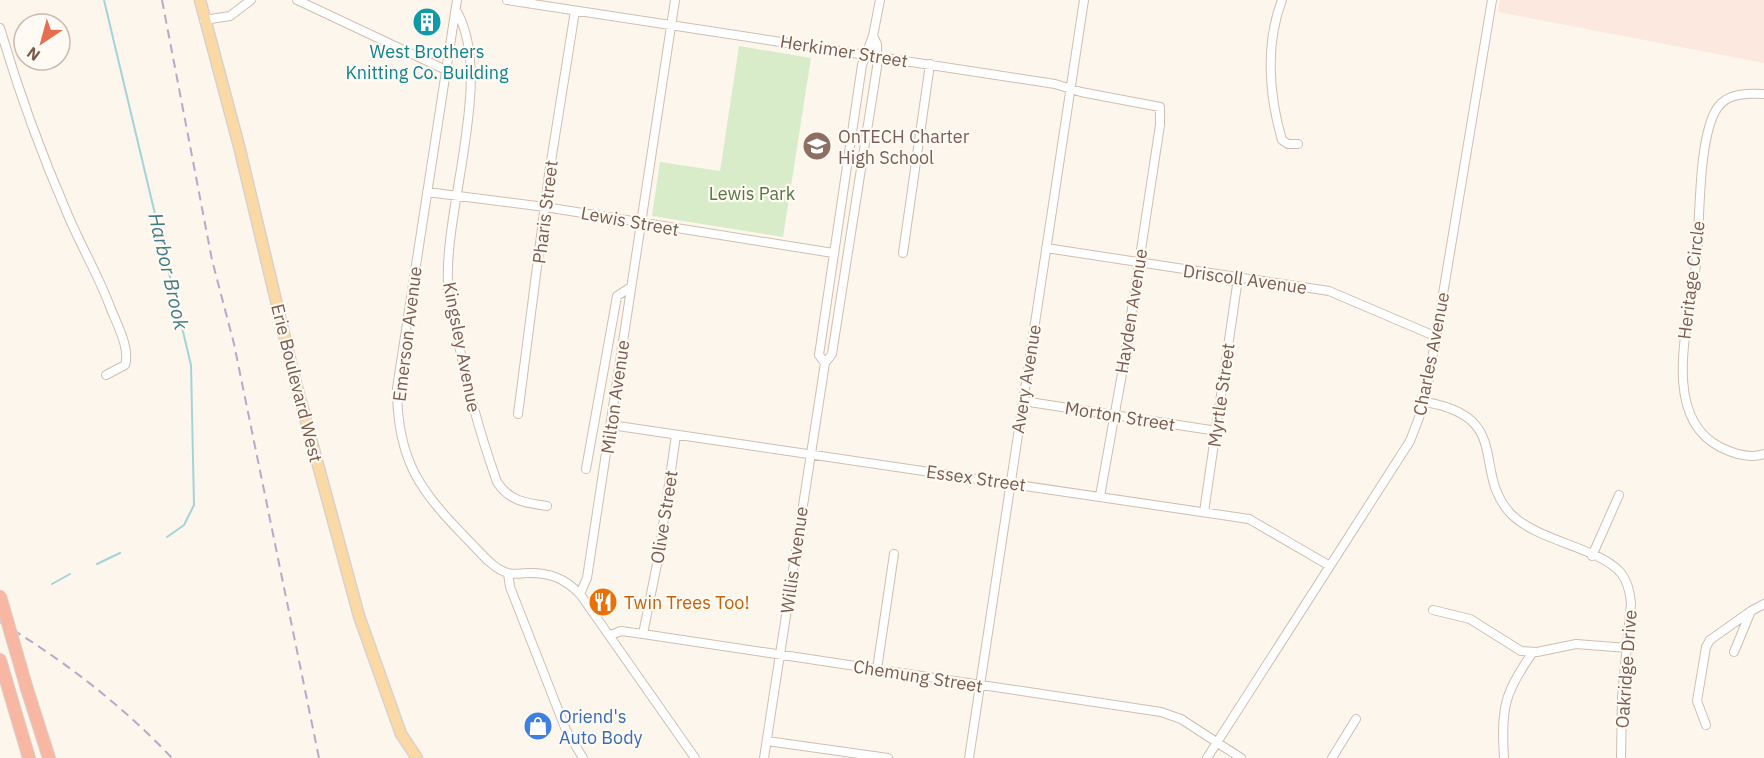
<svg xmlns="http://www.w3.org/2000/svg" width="1764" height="758" font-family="'IBM Plex Sans',sans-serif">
	<rect width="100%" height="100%" fill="#fdf6ec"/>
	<path fill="#fde8e0" d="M1500,0h264v63l-266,-51z"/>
	<path fill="#d8ecc9" d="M739,46l72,12 -28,179 -131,-21 8,-54 60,9z"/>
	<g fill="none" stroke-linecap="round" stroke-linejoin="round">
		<path stroke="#a5d3da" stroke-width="2" d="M104,0l87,365 3,140 -10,20 -17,12
			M97,564l23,-11
			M52,584l18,-10"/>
		<g stroke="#d1beb0" stroke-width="10">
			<path id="minor" d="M297,0l149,70
				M457,0l-60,388c0,73 23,103 72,153 11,11 24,28 39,32 6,2 13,0 19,0 22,-1 37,5 53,21l115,164
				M507,0l548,84 26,8 79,15v18l-37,243 -23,128
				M1282,0c-17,44 -13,96 0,140l6,4h10
				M456,10c39,66 -12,197 -8,274 0,14 5,30 8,44 9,53 23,103 41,154 12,19 29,21 50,24
				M204,20l26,-4 21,-16
				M0,28c18,62 41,125 67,185 13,31 30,60 42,91 6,17 22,44 16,61l-19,10
				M1764,94c-16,-1 -36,-1 -46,13 -20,27 -18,113 -21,148 -4,55 -41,159 23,192 14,7 29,12 44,7
				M427,192l118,15 288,46
				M1046,248l283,43 108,46
				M903,253l27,-189
				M825,363l-6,-8 43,-290 11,-29 7,-36
				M1023,401l194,30
				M1425,402c90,15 45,71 87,113 28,27 86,32 109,58 7,9 9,19 10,30l-9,94 -1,61
				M518,414l31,-240 26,-163
				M611,425l638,94 81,47
				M586,469l31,-173 14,-9
				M1204,512l34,-234
				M1592,556l27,-61
				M508,573l2,14 56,143 17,28
				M580,594l7,-16 88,-578
				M1433,610l37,9 51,32 16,1 39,-8 52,4
				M643,634l16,-80 17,-119
				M611,635l10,-4 22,3 518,78 20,7 60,39
				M1734,652l17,-41 13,-7
				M877,669l17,-115
				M1706,725l-9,-24 9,-54 4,-7 41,-29
				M767,741l121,17
				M764,758l61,-395 7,-9 45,-287v-23l-4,-8
				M969,758l115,-758
				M1207,758l203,-317 15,-39 67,-402
				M1332,758l24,-39
				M1504,758c-3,-50 0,-65 29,-106"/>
		</g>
		<g stroke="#dad1cd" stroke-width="13">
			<path id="major" d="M200,0l39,146 56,234 64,236 42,118 16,24"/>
		</g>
		<g stroke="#dad1cd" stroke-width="14">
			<path id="highway" d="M0,660l29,98
				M27,689l22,69"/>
		</g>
		<use href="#minor" stroke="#fff" stroke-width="8"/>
		<use href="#major" stroke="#fbd9a5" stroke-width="10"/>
		<use href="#highway" stroke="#f7b7a3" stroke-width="12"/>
		<path stroke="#b9a8c9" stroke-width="2" stroke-dasharray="9 6" stroke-linecap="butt" d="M162,0l50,260 22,84 85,414
			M0,622c62,37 122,83 172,136"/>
		<g stroke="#dad1cd" stroke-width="14" stroke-linecap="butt">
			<path id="highway-bridge" d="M0,596l27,93"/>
		</g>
		<use href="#highway-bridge" stroke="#f7b7a3" stroke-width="12"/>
	</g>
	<defs>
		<g id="building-disc" transform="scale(1.5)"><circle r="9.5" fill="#0f9aa8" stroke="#fffaf3"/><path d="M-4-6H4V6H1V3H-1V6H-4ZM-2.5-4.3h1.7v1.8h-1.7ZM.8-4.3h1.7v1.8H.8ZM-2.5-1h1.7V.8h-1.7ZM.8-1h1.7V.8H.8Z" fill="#fff"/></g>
		<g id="school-disc" transform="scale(1.5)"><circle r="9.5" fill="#8d6e63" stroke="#fffaf3"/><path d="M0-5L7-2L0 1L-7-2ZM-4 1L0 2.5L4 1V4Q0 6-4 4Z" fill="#fff"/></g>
		<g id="restaurant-disc" transform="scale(1.5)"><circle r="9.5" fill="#e8710a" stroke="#fffaf3"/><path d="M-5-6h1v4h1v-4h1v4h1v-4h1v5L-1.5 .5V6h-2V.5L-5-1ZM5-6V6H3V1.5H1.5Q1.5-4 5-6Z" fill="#fff"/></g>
		<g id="shop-disc" transform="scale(1.5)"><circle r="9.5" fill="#3f7fe0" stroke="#fffaf3"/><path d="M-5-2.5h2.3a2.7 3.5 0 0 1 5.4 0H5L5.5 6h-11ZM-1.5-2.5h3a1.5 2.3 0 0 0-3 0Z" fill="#fff"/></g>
	</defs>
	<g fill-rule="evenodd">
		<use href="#building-disc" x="427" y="22"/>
		<use href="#school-disc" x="817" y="146"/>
		<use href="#restaurant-disc" x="603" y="602"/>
		<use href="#shop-disc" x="538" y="726"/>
	</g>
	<g text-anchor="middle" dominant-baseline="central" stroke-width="4.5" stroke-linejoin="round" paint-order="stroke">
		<g font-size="18" fill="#0d838f" stroke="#fffaf3">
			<text x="427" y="51">West Brothers<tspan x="427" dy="21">Knitting Co. Building</tspan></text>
		</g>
		<g font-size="18" fill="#7a5c4d" stroke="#fffaf3">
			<text transform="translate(844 51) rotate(9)">Herkimer Street</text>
			<text transform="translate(545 212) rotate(-83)">Pharis Street</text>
			<text transform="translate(630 221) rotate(10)">Lewis Street</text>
			<text transform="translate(1245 279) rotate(8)">Driscoll Avenue</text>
			<text transform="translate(1691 280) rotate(-83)">Heritage Circle</text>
			<text transform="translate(1131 311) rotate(-81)">Hayden Avenue</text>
			<text transform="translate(407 334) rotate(-83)">Emerson Avenue</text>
			<text transform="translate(462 347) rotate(79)">Kingsley Avenue</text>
			<text transform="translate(1431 354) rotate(-79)">Charles Avenue</text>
			<text transform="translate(1026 379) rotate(-81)">Avery Avenue</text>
			<text transform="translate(297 383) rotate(76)">Erie Boulevard West</text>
			<text transform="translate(1221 395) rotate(-82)">Myrtle Street</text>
			<text transform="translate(615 397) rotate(-82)">Milton Avenue</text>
			<text transform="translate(1120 416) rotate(9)">Morton Street</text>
			<text transform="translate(976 478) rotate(8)">Essex Street</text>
			<text transform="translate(664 517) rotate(-81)">Olive Street</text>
			<text transform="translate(794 560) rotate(-82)">Willis Avenue</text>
			<text transform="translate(1626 669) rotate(-86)">Oakridge Drive</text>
			<text transform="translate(918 676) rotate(9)">Chemung Street</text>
		</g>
		<g font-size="18" fill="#785e54" stroke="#fffaf3" text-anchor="start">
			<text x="838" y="136">OnTECH Charter<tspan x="838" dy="21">High School</tspan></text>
		</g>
		<g font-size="18" fill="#537a41" stroke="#fffaf3">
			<text x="752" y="193">Lewis Park</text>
		</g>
		<g font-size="18" fill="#c56008" stroke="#fffaf3" text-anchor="start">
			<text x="624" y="602">Twin Trees Too!</text>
		</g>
		<g font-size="18" fill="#366cbe" stroke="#fffaf3" text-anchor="start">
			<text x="559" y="716">Oriend's<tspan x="559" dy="21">Auto Body</tspan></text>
		</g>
		<g font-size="20" font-style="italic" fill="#437c86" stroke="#fffaf3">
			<text transform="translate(169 271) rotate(77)">Harbor Brook</text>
		</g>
	</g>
	<g transform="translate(42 42) rotate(216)"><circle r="28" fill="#fffaf3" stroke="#cabbb1" stroke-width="1.5"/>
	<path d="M0-4.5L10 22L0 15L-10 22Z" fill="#e76f51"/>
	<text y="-9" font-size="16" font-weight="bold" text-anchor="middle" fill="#7a5c4d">N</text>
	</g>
</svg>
